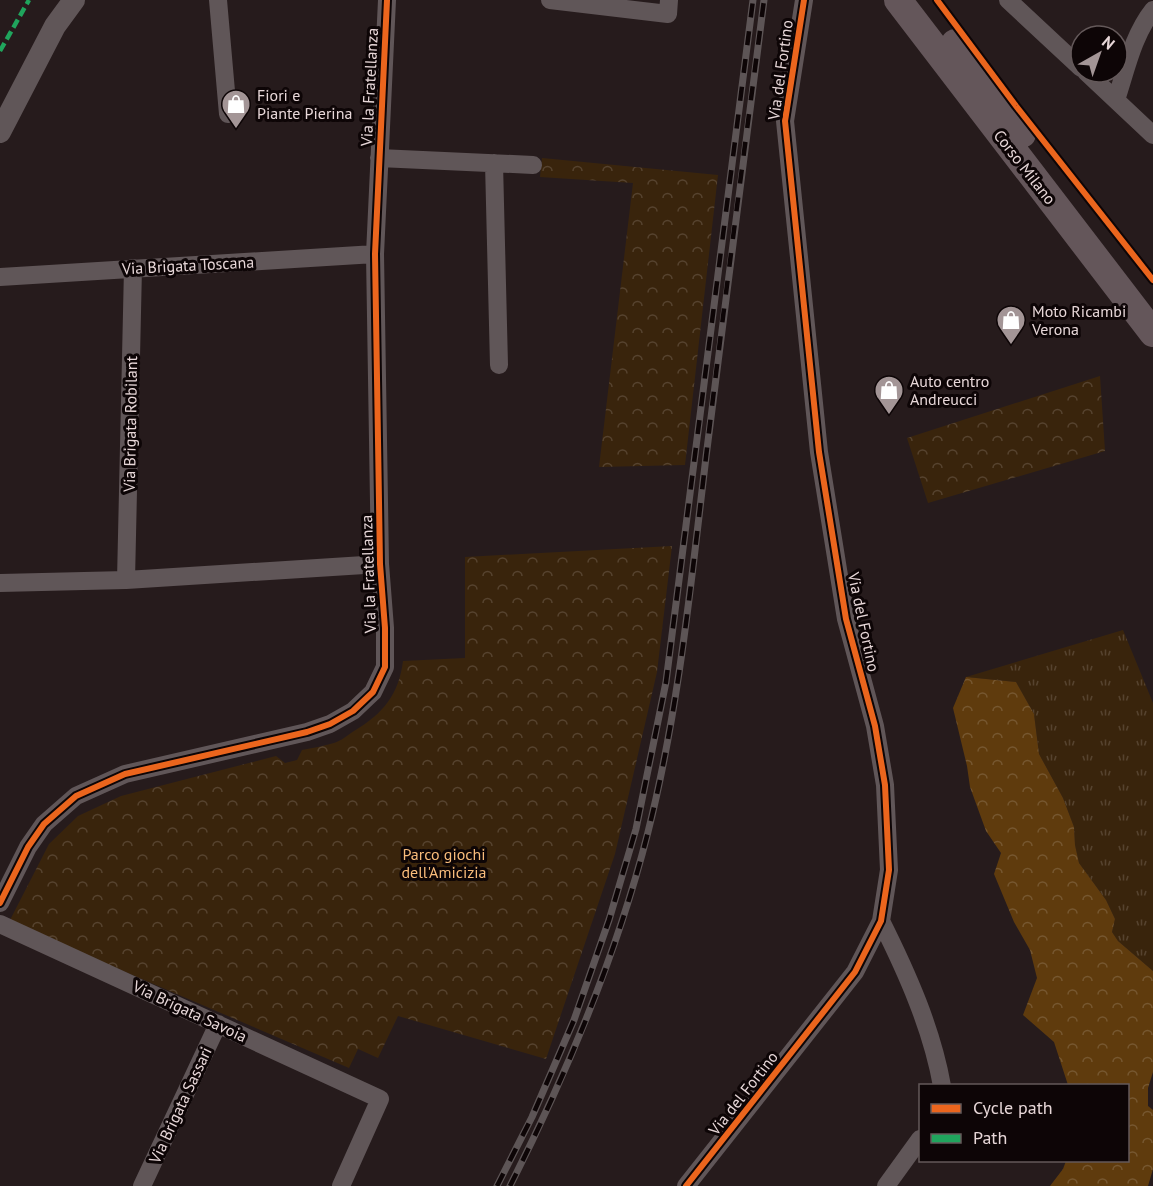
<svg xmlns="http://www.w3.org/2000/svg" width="1153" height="1186" font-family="'PT Sans',sans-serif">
	<defs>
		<pattern id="grass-tufts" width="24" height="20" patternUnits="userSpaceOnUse" patternTransform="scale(1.5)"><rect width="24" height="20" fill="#39240c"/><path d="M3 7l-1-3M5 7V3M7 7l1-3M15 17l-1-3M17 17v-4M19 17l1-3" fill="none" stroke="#56432f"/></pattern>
		<pattern id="forest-crowns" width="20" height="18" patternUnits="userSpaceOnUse" patternTransform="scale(1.5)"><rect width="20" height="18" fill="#5f3b0d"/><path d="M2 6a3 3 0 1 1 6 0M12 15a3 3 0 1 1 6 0" fill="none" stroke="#765730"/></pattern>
		<pattern id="park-crowns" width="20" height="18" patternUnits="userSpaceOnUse" patternTransform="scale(1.5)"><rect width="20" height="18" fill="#39240c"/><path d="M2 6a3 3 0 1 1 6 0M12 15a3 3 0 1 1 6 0" fill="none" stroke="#56432f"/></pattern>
	</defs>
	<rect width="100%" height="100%" fill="#261b1c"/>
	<path fill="url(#grass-tufts)" d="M1123,630l30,73v268l-35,-30 -6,-9 3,-13 -9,-19 -27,-37 -4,-18 -1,-18 -11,-29 -24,-44 -5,-40 -18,-32 -50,-5z"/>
	<path fill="url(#forest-crowns)" d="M966,677l50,5 18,32 5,40 24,44 11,29 1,18 4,18 27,37 9,19 -3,13 6,9 35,30v101l-5,16v18l5,4v59l-5,17h-98l13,-17 3,-8 62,-1v-74l-60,-1 -14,-43 -31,-27 14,-37 -7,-28 -16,-28 -20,-48 7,-21 -15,-22 -16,-44 -3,-21 -14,-58z"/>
	<path fill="url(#park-crowns)" d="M542,158l176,17 -33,290 -86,2 34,-284 -93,-6z
		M1100,376l5,75 -177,52 -21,-65z
		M672,546l-15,126 -42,182 -69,205 -148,-43 -20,42 -20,-9 -9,19 -340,-146 40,-78 29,-28 43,-20 155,-40 9,7 12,-3 5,-10c10,-2 22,-4 32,-7 7,-2 14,-8 20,-12 29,-17 45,-37 49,-70l62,-3v-101z"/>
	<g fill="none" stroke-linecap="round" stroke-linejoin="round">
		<path stroke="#605658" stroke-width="18" d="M218,0l10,114
			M550,0l118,14 1,-14
			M1008,0l73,68
			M1086,72l67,63
			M1116,100c10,-30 17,-65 37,-90
			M379,158l154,7
			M494,163l5,202
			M0,277l375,-23
			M126,580l7,-312
			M0,583l126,-3 254,-16
			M0,903l28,-56 16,-23 32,-28 49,-22 182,-42 23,-8 23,-13 20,-19 12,-25v-39l-5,-64 -5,-310 12,-254
			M881,921c26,52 51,108 61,165
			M0,924l380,175 -39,87
			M142,1186l76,-162
			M686,1186l169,-214 26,-51 8,-51 -4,-85 -10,-59 -29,-107 -27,-167 -34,-331 19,-121
			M886,1186l34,-47"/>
		<path stroke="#605658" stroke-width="22" d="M0,132l55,-106 19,-26"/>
		<path stroke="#64565a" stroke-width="28" d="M898,0l255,333
			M955,43l42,54 25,37"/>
		<g stroke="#5d5556" stroke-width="7">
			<path id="rail" d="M497,1186l35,-69 42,-97 35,-100 27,-91 30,-147 87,-682
				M510,1186c57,-113 107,-231 138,-354 31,-123 43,-250 58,-375 18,-153 38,-305 58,-457"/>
		</g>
		<use href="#rail" stroke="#0d0506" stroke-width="4.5" stroke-dasharray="14" stroke-linecap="butt"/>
		<path stroke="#20a55d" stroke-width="4.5" stroke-dasharray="9 4.5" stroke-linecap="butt" d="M0,51l29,-51"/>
		<g stroke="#0d0506" stroke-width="10">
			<path id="cycleway" d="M937,0l79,106 137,174
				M0,903l28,-56 16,-23 32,-28 49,-22 182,-42 23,-8 23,-13 20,-19 12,-25v-39l-5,-64 -5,-310 12,-254
				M686,1186l169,-214 26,-51 8,-51 -4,-85 -10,-59 -29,-107 -27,-167 -34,-331 19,-121"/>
		</g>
		<use href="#cycleway" stroke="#eb651d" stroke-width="6"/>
	</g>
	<defs>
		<g id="shop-pin" transform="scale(1.5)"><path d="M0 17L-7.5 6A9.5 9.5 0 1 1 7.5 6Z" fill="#a39596" stroke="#0d0506"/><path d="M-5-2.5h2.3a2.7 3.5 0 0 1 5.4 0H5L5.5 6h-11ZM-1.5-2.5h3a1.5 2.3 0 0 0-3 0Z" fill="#fff"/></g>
	</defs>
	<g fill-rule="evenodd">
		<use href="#shop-pin" x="236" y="104"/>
		<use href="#shop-pin" x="1011" y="320"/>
		<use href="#shop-pin" x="889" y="390"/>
	</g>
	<g text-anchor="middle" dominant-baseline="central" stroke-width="6" stroke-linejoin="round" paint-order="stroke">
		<g font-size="16" fill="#e7d7d8" stroke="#0d0506">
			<text transform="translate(780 70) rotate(-82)">Via del Fortino</text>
			<text transform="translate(369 87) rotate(-87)">Via la Fratellanza</text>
			<text transform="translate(1025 167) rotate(52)">Corso Milano</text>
			<text transform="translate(188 265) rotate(-3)">Via Brigata Toscana</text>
			<text transform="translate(130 424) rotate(-89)">Via Brigata Robilant</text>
			<text transform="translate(368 574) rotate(-92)">Via la Fratellanza</text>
			<text transform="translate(864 622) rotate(78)">Via del Fortino</text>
			<text transform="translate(190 1011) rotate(25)">Via Brigata Savoia</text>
			<text transform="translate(743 1093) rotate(-52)">Via del Fortino</text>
			<text transform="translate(180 1105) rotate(-65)">Via Brigata Sassari</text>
		</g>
		<g font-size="16" fill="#e7d7d8" stroke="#0d0506" text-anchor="start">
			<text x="257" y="95">Fiori e<tspan x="257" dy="18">Piante Pierina</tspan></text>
			<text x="1032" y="311">Moto Ricambi<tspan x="1032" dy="18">Verona</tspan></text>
			<text x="910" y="381">Auto centro<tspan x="910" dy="18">Andreucci</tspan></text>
		</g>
		<g font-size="16" fill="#f9bc7b" stroke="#0d0506">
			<text x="444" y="854">Parco giochi<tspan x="444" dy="18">dell'Amicizia</tspan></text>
		</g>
	</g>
	<rect x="919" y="1084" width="210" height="78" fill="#0d0506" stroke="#64595a" stroke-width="1.5"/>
	<rect x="931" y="1104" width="30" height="9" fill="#eb651d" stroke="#64595a" stroke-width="1.5"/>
	<text x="973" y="1114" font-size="18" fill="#e7d7d8">Cycle path</text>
	<rect x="931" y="1134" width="30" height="9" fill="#20a55d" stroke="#64595a" stroke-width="1.5"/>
	<text x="973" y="1144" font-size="18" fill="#e7d7d8">Path</text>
	<g transform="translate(1099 54) rotate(40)"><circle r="28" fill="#0d0506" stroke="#64595a" stroke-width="1.5"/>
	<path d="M0-4.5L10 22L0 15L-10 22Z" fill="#a39596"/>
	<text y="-9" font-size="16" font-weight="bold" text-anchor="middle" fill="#e7d7d8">N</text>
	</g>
</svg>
